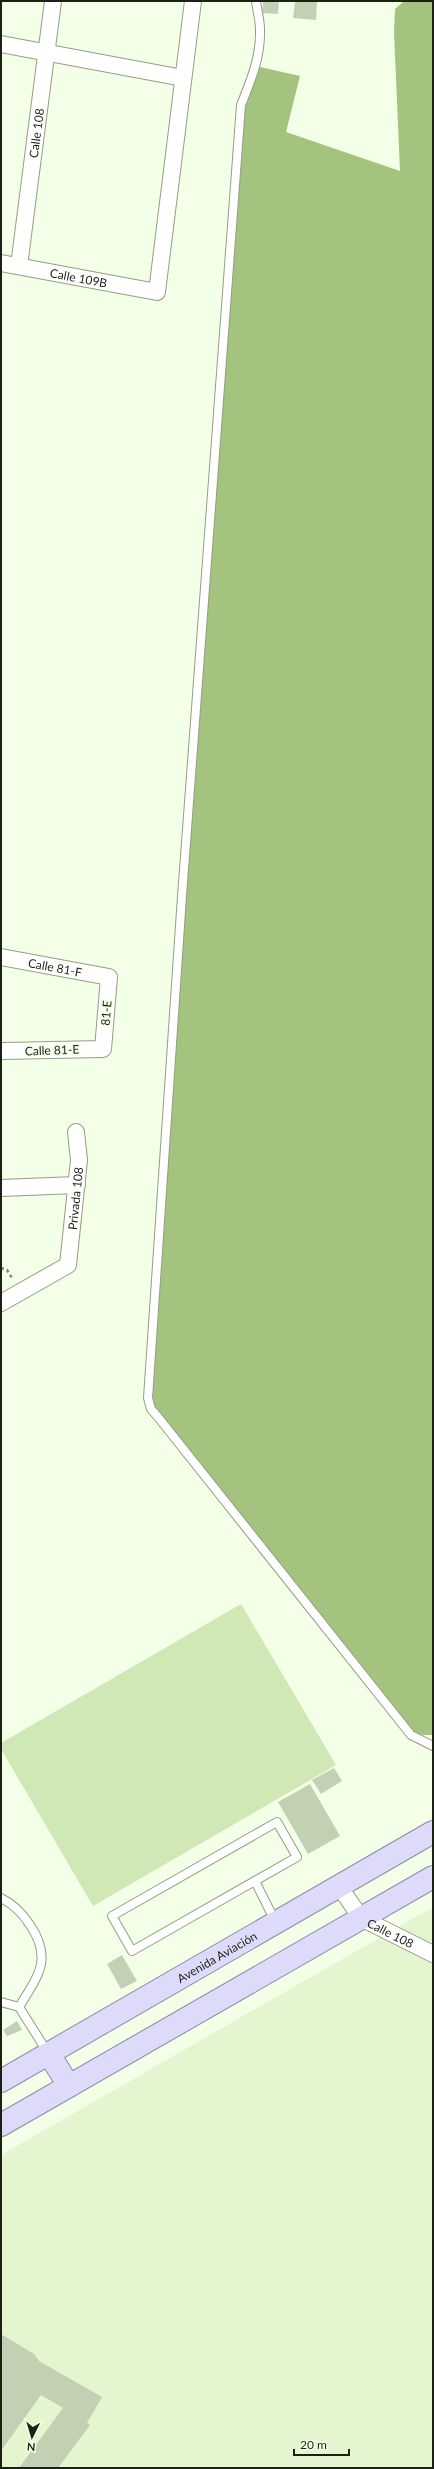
<svg xmlns="http://www.w3.org/2000/svg" width="434" height="2469" font-family="Lato,sans-serif">
	<rect width="100%" height="100%" fill="#f3ffe6"/>
	<path fill="#e4f6d0" d="M433,1907v561h-432v-313z"/>
	<path fill="#d0e7b6" d="M241,1604l95,161 -243,141 -92,-157v-6z"/>
	<path fill="#a3c37e" d="M404,1h29v1734h-10l-10,-3 -260,-324 -3,-12 51,-718 44,-572 15,-39 40,9 -14,56 114,39 -6,-139 1,-23z"/>
	<path fill="#c2d1b3" d="M263,1h16l-1,13 -16,-1z
		M295,1h22l-1,19 -23,-2z
		M334,1768l8,13 -21,13 -9,-14z
		M310,1784l30,52 -32,18 -30,-52z
		M122,1955l15,26 -16,8 -14,-25z
		M17,2021l5,9 -15,6 -4,-6z
		M1,2334l33,20 5,7 63,36 -15,26 3,2 -32,43h-39l44,-60 -22,-13 -40,56z"/>
	<g fill="none" stroke-linecap="round" stroke-linejoin="round">
		<g stroke="#929f83" stroke-width="10">
			<path id="lane" d="M256,1c1,9 4,19 4,28 1,28 -9,51 -19,76l-59,791 -34,502 3,11 7,8 253,318 22,11
				M277,1822l20,35 -165,94 -20,-35z
				M255,1881l20,40
				M1,1898c12,6 22,16 29,27 23,34 8,51 -11,82
				M1,2002l18,5 29,46"/>
		</g>
		<g stroke="#929f83" stroke-width="18">
			<g id="street">
				<path d="M1,44l182,34"/>
				<path id="s1" d="M1,263l156,29 36,-291"/>
				<path id="s2" d="M19,266l34,-265"/>
				<path id="s3" d="M1,957l108,20 -6,72 -102,2"/>
				<path d="M1,1188l76,-3"/>
				<path id="s4" d="M1,1303l67,-38 11,-105 -3,-28"/>
				<path id="s5" d="M339,1886l22,32 72,36"/>
			</g>
		</g>
		<g stroke="#8a8aa7" stroke-width="24">
			<g id="primary">
				<path d="M49,2054l20,32"/>
				<path id="s6" d="M1,2081l432,-249"/>
				<path d="M1,2125l432,-248"/>
			</g>
		</g>
		<path stroke="#7d8574" stroke-width="2.5" stroke-dasharray="3 3" stroke-linecap="butt" d="M1,1268l6,2 5,8"/>
		<use href="#lane" stroke="#fff" stroke-width="8"/>
		<use href="#street" stroke="#fff" stroke-width="16"/>
		<use href="#primary" stroke="#dddbf9" stroke-width="22"/>
	</g>
	<g text-anchor="middle" dominant-baseline="central" stroke-width="3.5" stroke-linejoin="round" paint-order="stroke">
		<g font-size="12" fill="#1c2116" stroke="#f3ffe6">
			<text stroke="none"><textPath href="#s2" startOffset="134">Calle 108</textPath></text>
			<text stroke="none"><textPath href="#s1" startOffset="79">Calle 109B</textPath></text>
			<text stroke="none"><textPath href="#s3" startOffset="55">Calle 81-F</textPath></text>
			<text transform="translate(106 1013) rotate(-85)">81-E</text>
			<text transform="translate(52 1050) rotate(-2)">Calle 81-E</text>
			<text stroke="none"><textPath href="#s4" startOffset="144">Privada 108</textPath></text>
			<text stroke="none"><textPath href="#s5" startOffset="72">Calle 108</textPath></text>
			<text stroke="none"><textPath href="#s6" startOffset="249">Avenida Aviación</textPath></text>
		</g>
	</g>
	<rect width="434" height="2469" fill="none" stroke="#1c2116" stroke-width="4"/>
	<g transform="translate(32 2437) rotate(185)" stroke="#f3ffe6" stroke-width="3" paint-order="stroke">
	<path d="M0-3L7 15L0 10L-7 15Z" fill="#1c2116"/>
	<text y="-6" font-size="11" font-weight="bold" text-anchor="middle" fill="#1c2116">N</text>
	</g>
	<path d="M294 2449v6h55v-6" fill="none" stroke="#1c2116" stroke-width="2"/>
	<text x="300" y="2449" font-size="12" fill="#1c2116" stroke="#f3ffe6" stroke-width="3" paint-order="stroke">20 m</text>
</svg>
